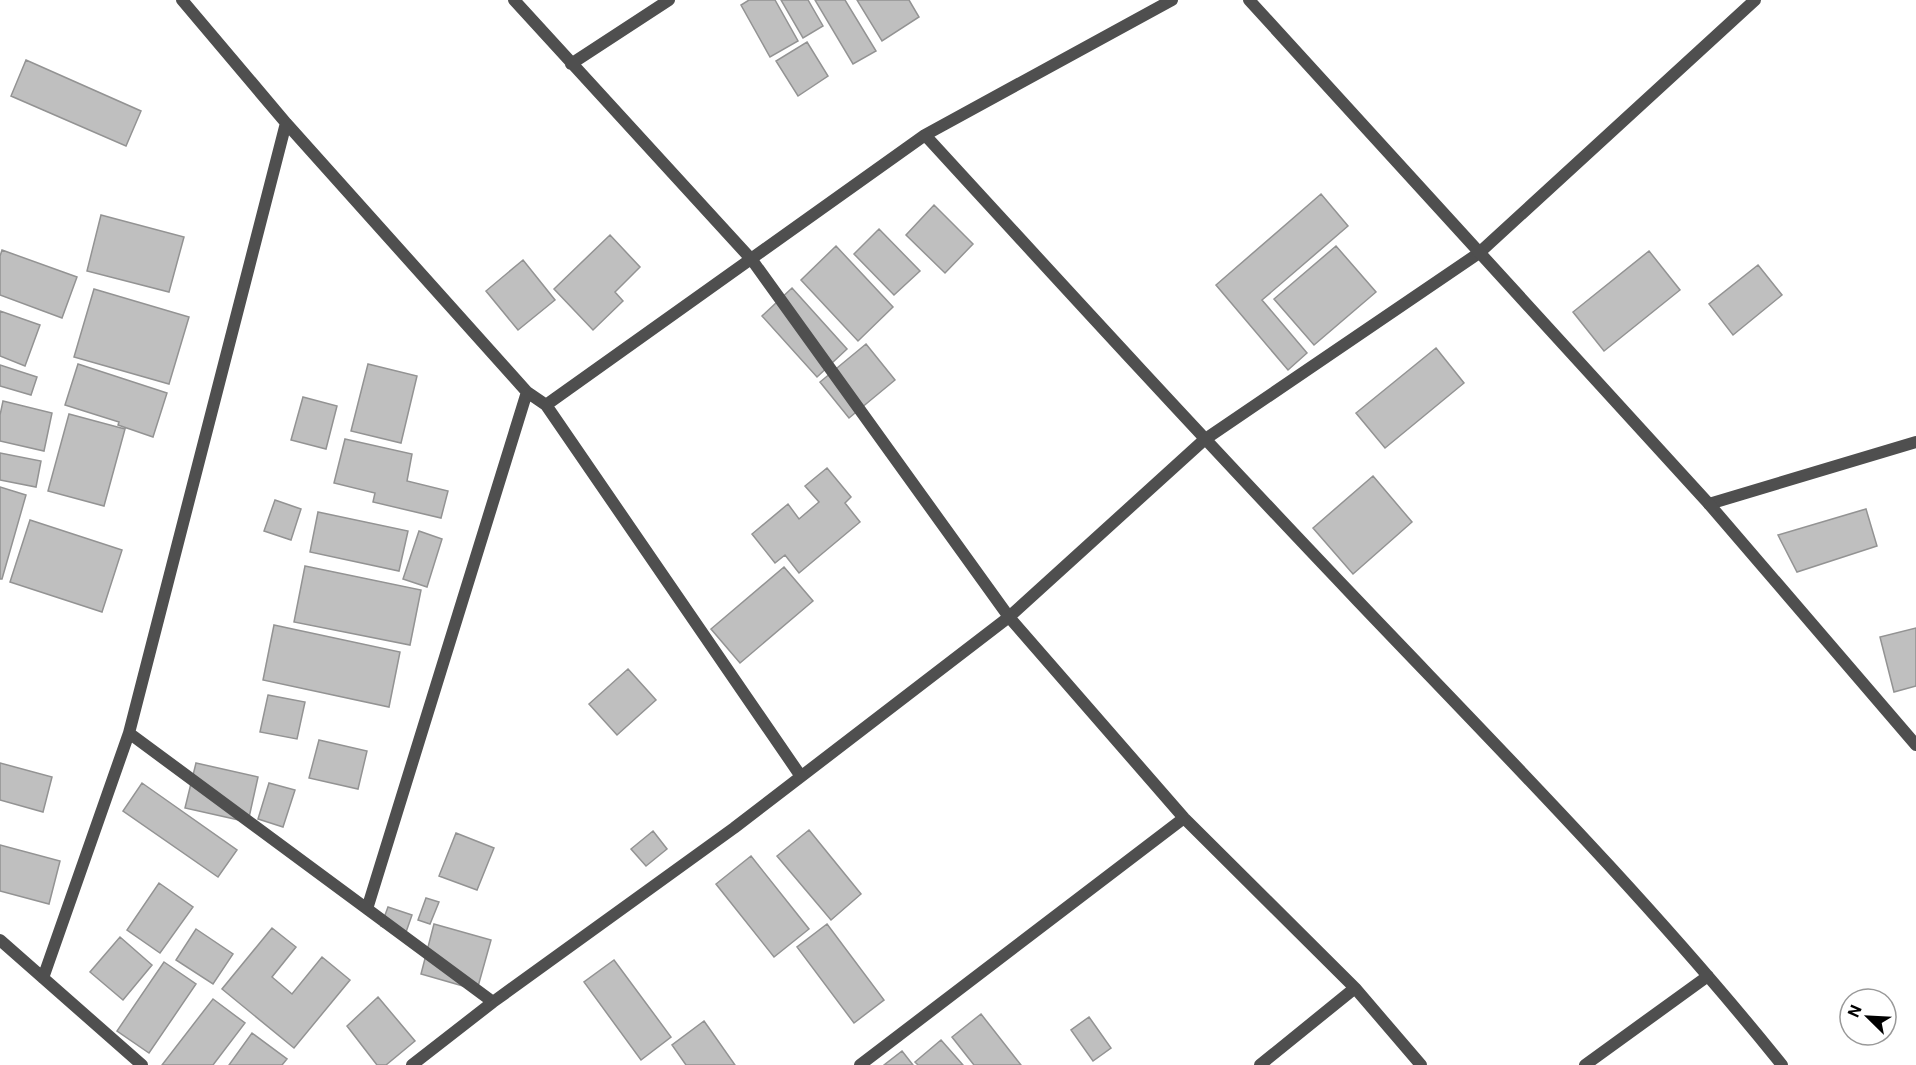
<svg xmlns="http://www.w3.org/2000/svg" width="1916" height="1065" font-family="Roboto,sans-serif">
	<rect width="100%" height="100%" fill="#fff"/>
	<path fill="#bfbfbf" stroke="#939393" stroke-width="1.5" d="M749,0h26l23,41 -28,16 -29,-52z
		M781,0h27l15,26 -20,12z
		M815,0h30l31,51 -23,13z
		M857,0h52l10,17 -37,24z
		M807,42l21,34 -30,20 -22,-35z
		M26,60l115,51 -15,35 -115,-50z
		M1321,194l27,32 -86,74 45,53 -19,17 -72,-85z
		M934,205l39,39 -28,29 -39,-38z
		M101,215l83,22 -15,55 -82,-21z
		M879,229l41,42 -26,24 -40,-41z
		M610,235l30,32 -25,25 8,9 -30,29 -39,-41z
		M836,246l57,61 -35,34 -57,-61z
		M1336,246l40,46 -62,53 -40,-46z
		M2,250l75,27 -15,41 -62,-23v-39z
		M1649,251l31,39 -76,61 -31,-39z
		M523,260l32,40 -37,30 -32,-39z
		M1758,265l24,30 -49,40 -24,-31z
		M792,288l55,61 -30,28 -55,-61z
		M94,289l95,28 -20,67 -95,-27z
		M0,311l40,14 -15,41 -25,-10z
		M866,344l29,36 -46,38 -29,-36z
		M1436,348l28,35 -79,65 -29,-35z
		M78,364l89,29 -14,44 -35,-12 1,-3 -54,-17z
		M368,364l49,12 -16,67 -50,-12z
		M0,365l37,12 -6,18 -31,-9z
		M303,397l34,9 -11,43 -35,-9z
		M3,401l49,12 -8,38 -44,-10v-26z
		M69,414l56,15 -21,77 -56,-15z
		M345,439l67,15 -5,27 41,10 -7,27 -68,-16 2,-9 -41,-10z
		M0,453l41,8 -5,26 -36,-7z
		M827,468l24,29 -6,6 15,19 -61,51 -14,-18 -10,8 -23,-29 36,-30 11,15 20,-17 -14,-16z
		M1373,476l39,46 -59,52 -40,-46z
		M0,487l26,8 -24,84h-2z
		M275,500l26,9 -10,31 -27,-9z
		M1866,509l11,37 -80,26 -19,-37z
		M318,512l90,19 -9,40 -89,-19z
		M30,520l92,30 -20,62 -92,-30z
		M419,531l23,8 -15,48 -24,-8z
		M305,566l116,24 -11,55 -116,-23z
		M784,567l29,34 -73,62 -29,-34z
		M274,625l126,27 -11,55 -126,-27z
		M1916,628v58l-22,6 -14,-55z
		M628,669l28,31 -39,35 -28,-31z
		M268,695l37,7 -8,37 -37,-7z
		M319,740l48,11 -9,38 -49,-11z
		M0,763l52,14 -9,35 -43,-12z
		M196,763l62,14 -10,45 -63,-14z
		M142,783l95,67 -19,27 -95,-66z
		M269,783l26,7 -12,37 -25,-8z
		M809,830l52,64 -30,26 -54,-64z
		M653,831l14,18 -21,17 -15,-17z
		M456,833l38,15 -17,42 -38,-14z
		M0,845l60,16 -11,43 -49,-13z
		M751,856l58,73 -35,28 -58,-73z
		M159,883l34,24 -33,46 -33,-23z
		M426,898l13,4 -9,22 -12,-4z
		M388,907l24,8 -7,20 -24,-9z
		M434,924l57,16 -14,50 -56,-16z
		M827,924l57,76 -30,23 -57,-76z
		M272,928l24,19 -24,30 20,17 30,-37 28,23 -56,68 -72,-59z
		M196,929l37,25 -20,30 -37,-24z
		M120,937l32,28 -29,35 -33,-28z
		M614,960l57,77 -30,23 -57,-78z
		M164,962l32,22 -47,69 -32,-22z
		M378,997l37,44 -29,24h-9l-30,-39z
		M213,999l32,24 -32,42h-51z
		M981,1014l40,51h-47l-22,-28z
		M1089,1017l22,31 -18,13 -22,-31z
		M704,1021l31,44h-49l-14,-20z
		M252,1033l35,26 -5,6h-53z
		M941,1040l22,25h-45l-3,-3z
		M902,1051l11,14h-29z"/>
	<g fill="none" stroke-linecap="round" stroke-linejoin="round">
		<path stroke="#4f4f4f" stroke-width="12" d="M182,0l104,123 241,269 19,13 254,370
			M514,0l238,260 257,357 175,201 171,170 66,77
			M571,64l98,-64
			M925,135c143,156 286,312 433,466 144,151 293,301 424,464
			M546,405l379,-270 247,-135
			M1709,504l207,-62
			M129,733l364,269
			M367,909l160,-517
			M0,940l142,125
			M43,978l86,-245 157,-610
			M412,1065l81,-63 241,-174 275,-211 195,-177 275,-187 276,-253
			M860,1065l324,-247
			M1260,1065l95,-77
			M1585,1065l123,-89"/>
		<path stroke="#4f4f4f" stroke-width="12" d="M1249,0l460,504 207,241"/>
	</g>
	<g transform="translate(1868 1017) rotate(294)"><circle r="28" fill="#ffffff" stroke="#999999" stroke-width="1.5"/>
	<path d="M0-4.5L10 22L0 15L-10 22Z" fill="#000000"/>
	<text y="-9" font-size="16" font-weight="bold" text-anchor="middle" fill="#000000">N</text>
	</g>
</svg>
